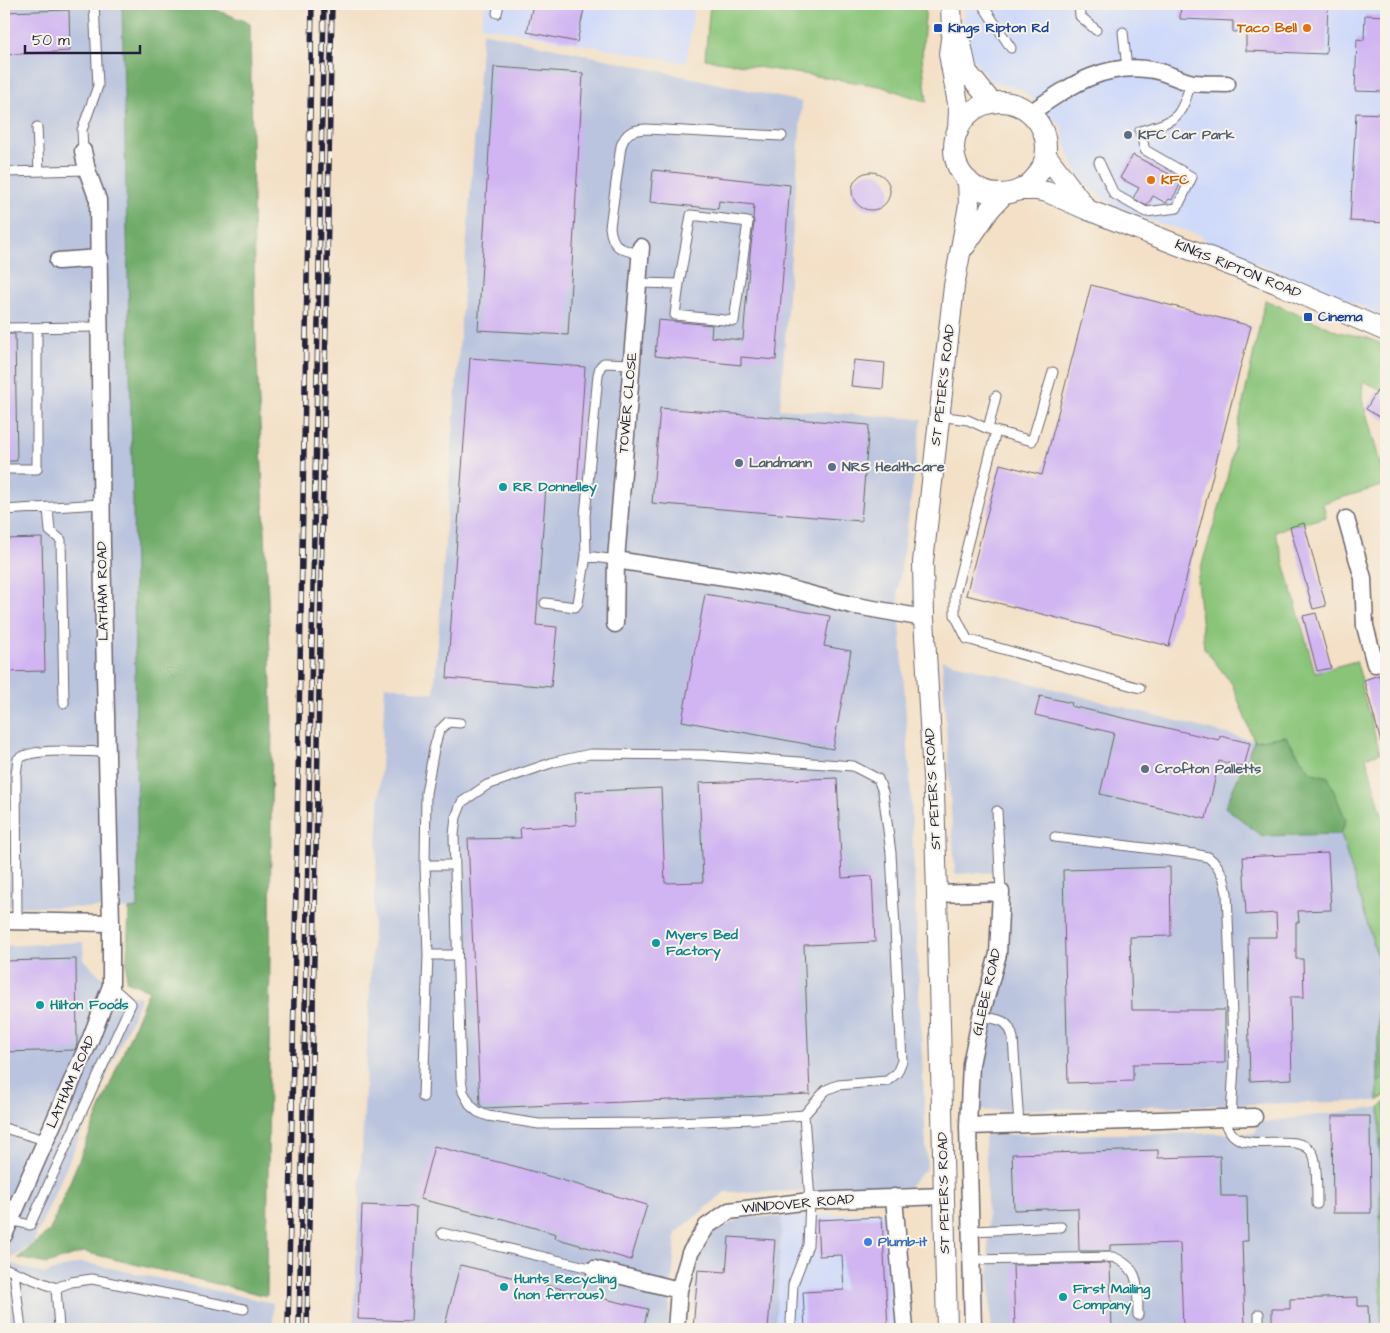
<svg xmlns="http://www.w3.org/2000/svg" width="1390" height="1333" font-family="'Architects Daughter',sans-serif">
	<rect width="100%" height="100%" fill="#f7f3e8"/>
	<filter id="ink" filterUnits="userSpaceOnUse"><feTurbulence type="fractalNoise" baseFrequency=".02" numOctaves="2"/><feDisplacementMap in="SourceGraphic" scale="10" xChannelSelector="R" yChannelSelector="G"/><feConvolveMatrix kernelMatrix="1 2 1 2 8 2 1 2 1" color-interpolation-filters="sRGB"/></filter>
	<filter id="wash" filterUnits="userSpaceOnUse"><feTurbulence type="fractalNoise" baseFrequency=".0096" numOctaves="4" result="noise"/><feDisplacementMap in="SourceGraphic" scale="20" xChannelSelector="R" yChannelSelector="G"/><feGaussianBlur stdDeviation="1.12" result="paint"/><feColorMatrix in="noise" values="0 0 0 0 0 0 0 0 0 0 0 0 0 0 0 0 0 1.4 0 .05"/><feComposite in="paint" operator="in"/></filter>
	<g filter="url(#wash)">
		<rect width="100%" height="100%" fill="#f3e0c6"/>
		<path fill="#cfdafa" d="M485,4h210l-9,59 -205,-37z
			M964,4h422v314l-29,-14 -29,-9 -47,-22 -70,-27 -11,-11 -56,-16 -40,-20 -17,-13 -12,-17 -7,-18 -7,-25 -39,-36 -18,-4 -15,-7 -13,-16 -7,-13v-10l-5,-18z
			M888,1212l11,117h-124l7,-112z"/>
		<path fill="#bac4de" d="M4,4h118l11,500 5,405 -134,-3z
			M482,32l320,70 -22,307 142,10 -24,171 12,188 17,390 -19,19 -22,3 -161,2 -49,41 -8,96h-315l32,-644 49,9z
			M942,660l312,81 -28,66 36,29 79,-2 37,125v142l-404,10 28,-154 2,-85 -49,2z
			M83,942l1,18 34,33 23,4 -108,246 -26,19 37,12 38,-12 191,41v26h-269v-383z
			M1380,1107l1,222h-390l-6,-194 271,-2v-10z
			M747,1217h35l-7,112h-83l5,-64 17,-35z"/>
		<path fill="#89c478" stroke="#56735a" d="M710,4h216l-4,53 5,45 -47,-16 -175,-27z
			M1265,300l74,32 29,6 18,8v46l-23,-11 -1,17 24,87 -63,18 3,14 -51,14 40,141 41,-11 6,19 -1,5 19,68 -14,4 20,72v266l-8,6v-142l-37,-125 5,-14 -36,-48 -24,-36 -32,5 -22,-57 -28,-36 -7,-68 27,-88z
			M1386,1102v227h-5l-1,-222z"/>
		<path fill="#6eaa68" stroke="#486652" d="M122,4h79l49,19 5,294 13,279 4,119 -5,581 -183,-44 -37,12 -29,-6 32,-28 99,-240 -23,-9 3,-72 9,-1 -5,-404z
			M1285,736l25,36 18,5 18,43 -5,14 -79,2 -37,-29 29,-66z
			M1386,1006v71l-8,5v-75z
			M1380,1139l6,2v73l-6,3z"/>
		<g id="blocks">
			<path fill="#d0b5f2" d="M533,4h52l-8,38 -50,-10z
				M1181,4h147l-2,50 -80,-3v-20l-13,1v-11l-53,-2z
				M69,10l1,41 -66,4v-43z
				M1365,15l21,1v76l-31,-1 2,-52 7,1z
				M494,67l89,6 -15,262 -90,-5z
				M1356,113l30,1v109l-36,-2z
				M1133,155l49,26 -10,19 -3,-1 -3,4 -13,-7 -6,10 -14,-8 6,-10 -19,-10z
				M653,170l137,15 -14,175 -35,-3v8l-86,-9 3,-36 54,5 -1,12 32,3 7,-86 4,-32 -1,-4 1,-13 -35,-4 -1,8 -68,-7z
				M852 191a19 19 0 1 1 38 0a19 19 0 1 1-38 0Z
				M1091,285l160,41 -82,320 -203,-51 34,-131 42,11z
				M4,334h11l2,127h-13z
				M470,358l115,9 -8,121 -31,-2 -10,139 21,2 -6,60 -104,-9z
				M854,360l31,3 -2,26 -32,-3z
				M1377,391l9,5v25l-20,-12z
				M660,408l209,17 -8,96 -209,-18z
				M1304,523l22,83 -13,3 -23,-82z
				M42,538l3,133 -41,1v-133z
				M705,594l125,22 -6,30 27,5 -18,98 -151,-28z
				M1316,613l15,55 -14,3 -14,-55z
				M1379,675l7,27v44h-4l-18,-66z
				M1040,696l32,7 -1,3 148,34 1,-4 30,7 -6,24 -25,-6 -13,58 -106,-25 14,-61 -79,-18z
				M837,778l5,100 30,-2 3,66 -71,3 6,149 -326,14 -4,-3 -12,-266 53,-1 -1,-10 56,-3 -1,-33 86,-4 4,95 38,-1 -4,-99z
				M1328,853l3,57 -33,1 1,11h-3v37h7l1,38h-14l2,82 -42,2 -2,-78h1l-1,-66h29l-1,-24 -30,2 -3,-58z
				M1170,867l1,69 -41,1 2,73h93v53l-92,1v17l-65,2 -5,-213z
				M76,959l1,85 -2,6 -71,2v-91z
				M1332,1116h38l1,97h-38z
				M434,1146l80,20 133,39 -16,55 -76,-22 1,-4 -56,-16v1l-80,-20z
				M1158,1150v8l62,-2 1,40h26l1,45h-6l3,86 -62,2 -3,-86 -70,2v6h-31l-1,-43 -64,2 -2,-56z
				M362,1205l54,2 -5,114 -53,-2z
				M882,1217l6,112h-83l-2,-37 41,-2 -2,-35 -23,1 -2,-36z
				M729,1237l46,3 -7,89h-75l5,-59 28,2z
				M1110,1263l2,66h-97l-2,-64z
				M460,1265l188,44 -5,20h-199z
				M1358,1297v9h10l1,23h-97v-20h18v-10z"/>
		</g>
	</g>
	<g filter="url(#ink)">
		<use href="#blocks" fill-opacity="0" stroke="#6b646c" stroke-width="1"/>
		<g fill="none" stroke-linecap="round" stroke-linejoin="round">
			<g stroke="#6b646c" stroke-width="11">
				<path id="service" d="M982,4l29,44
					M1079,4l1,12 16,14
					M497,13l2,-9
					M1123,32l4,36
					M37,127l2,44
					M83,151l-1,-21 16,-44 -4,-82
					M1099,162l15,32 32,18 31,-4 15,-31 -47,-27 -5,-19c36,-11 40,-10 51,-49
					M4,172l83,-2
					M640,254c-19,-4 -28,-6 -30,-27l11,-81c5,-14 11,-16 25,-17l136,7
					M638,283l41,1 12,-69 57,7 -14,99 -59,-6 4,-31
					M4,328l96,-1
					M939,416l29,4 20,9 44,12 21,-69
					M988,429l8,-33
					M996,431l-41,163v21l12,24 173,49
					M4,469h33v-141
					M48,508l2,23 11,9 3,163
					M4,510l97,-6
					M586,556l-1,-40 13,-141 2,-8 4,-4 28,1
					M545,603l30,4 3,-4 8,-47 30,4
					M997,811l4,81
					M1055,837l139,17 14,3 8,7 7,12 4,17 7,172 -3,52
					M425,865h30
					M17,920l-1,-145 2,-16c17,-12 67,-7 89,-7
					M457,955h-29l-3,-90 1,-72 8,-44 5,-18 9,-9 12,1
					M981,1016c18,4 27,2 32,22l6,87
					M423,1097l5,-142
					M1223,1118c3,5 6,13 10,17 18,18 67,-5 80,19 4,7 4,40 4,50
					M4,1128l41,12
					M10,1220l20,5 101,-221 -20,-18
					M971,1231l90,-4
					M442,1233l152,36
					M972,1260l141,-3c29,12 24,30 25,58
					M4,1268l52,20 3,40
					M14,1272l7,57
					M56,1288l15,-6 21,-3 152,30
					M1259,1314v15
					M791,1322l2,-38 15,-39 2,-44 -6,-86 22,-25 12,-5 49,-4 10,-8 5,-12 -11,-208 -8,-61 -5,-13 -25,-13 -150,-11 -113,-1 -36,8 -67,23 -25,17 -6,15 -2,18 7,243 2,14 8,14 7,6 10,4 51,8 109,-1 105,-4 51,-4"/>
			</g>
			<g stroke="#6b646c" stroke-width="19">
				<path id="minor" d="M1030,113c39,-26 73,-52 123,-43 12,2 24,9 36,12 12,3 26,1 38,2
					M58,261l42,-3
					M1346,519l17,59 2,48 10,38
					M616,560l159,25 76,20 73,13
					M615,624l1,-64 25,-313
					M937,894l64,-2 -3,62 -17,62 -10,48 -3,62 5,203
					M4,921l107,2
					M968,1126l286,-9
					M894,1197l11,132
					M4,1235l86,-195 21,-54v-63l-9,-375 -4,-348 -11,-30 -4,-19
					M594,1269l85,21
					M676,1329l3,-39 11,-37 17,-27 22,-15 81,-10 134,-5"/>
			</g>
			<g stroke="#6b646c" stroke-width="22">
				<path id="tertiary" d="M951,4l1,28 -3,22 10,55 -1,22
					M955,35l5,5 7,32 25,31
					M954 148a46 46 0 1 1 92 0a46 46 0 1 1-92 0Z
					M1046,155l39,52
					M1019,190h17l11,2 41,18 188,73 110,48
					M965,246l25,-37 14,-15
					M947,1329l-10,-435 -3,-100 -10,-176 -1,-56 31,-276 15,-81 -1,-25"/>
			</g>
			<use href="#service" stroke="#fff" stroke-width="9"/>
			<use href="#minor" stroke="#fff" stroke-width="16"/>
			<use href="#tertiary" stroke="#fff" stroke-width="20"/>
			<g stroke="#22223b" stroke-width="5.5">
				<path id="rail" d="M288,1329l24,-1325
					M299,1329l25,-1325
					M307,1329l25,-1325"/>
			</g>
			<use href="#rail" stroke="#f7f3e8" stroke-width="4" stroke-dasharray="11" stroke-linecap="butt"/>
		</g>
	</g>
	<g fill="#1a4fb4" stroke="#f7f3e8" stroke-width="2">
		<rect x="933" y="23" width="10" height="10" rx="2.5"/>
		<rect x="1303" y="312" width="10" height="10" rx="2.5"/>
	</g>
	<g fill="#e8710a" stroke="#f7f3e8" stroke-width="2">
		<circle cx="1307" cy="28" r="5"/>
		<circle cx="1151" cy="180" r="5"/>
	</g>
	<g fill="#5c6f8a" stroke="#f7f3e8" stroke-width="2">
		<circle cx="1128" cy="135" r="5"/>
		<circle cx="739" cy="463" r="5"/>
		<circle cx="832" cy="467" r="5"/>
		<circle cx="1145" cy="769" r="5"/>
	</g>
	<g fill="#0f9aa8" stroke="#f7f3e8" stroke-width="2">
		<circle cx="503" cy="487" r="5"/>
		<circle cx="656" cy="943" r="5"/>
		<circle cx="40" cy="1005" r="5"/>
		<circle cx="504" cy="1287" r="5"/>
		<circle cx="1063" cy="1297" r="5"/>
	</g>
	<circle fill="#3f7fe0" stroke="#f7f3e8" stroke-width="2" cx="868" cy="1242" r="5"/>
	<g text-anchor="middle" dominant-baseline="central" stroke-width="4" stroke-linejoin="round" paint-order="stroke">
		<g font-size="14" font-weight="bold" fill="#164399" stroke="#f7f3e8" text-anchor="start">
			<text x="948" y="28">Kings Ripton Rd</text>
			<text x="1318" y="317">Cinema</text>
		</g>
		<g font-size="14" font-weight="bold" fill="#c56008" stroke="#f7f3e8" text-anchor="end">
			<text x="1297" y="28">Taco Bell</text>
			<text x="1161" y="180" text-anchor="start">KFC</text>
		</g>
		<g font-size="14" font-weight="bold" fill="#4e5e75" stroke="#f7f3e8" text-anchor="start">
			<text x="1138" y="135">KFC Car Park</text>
			<text x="749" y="463">Landmann</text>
			<text x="842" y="467">NRS Healthcare</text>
			<text x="1155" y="769">Crofton Palletts</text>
		</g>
		<g font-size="14" fill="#22223b" stroke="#f7f3e8">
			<text transform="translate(1238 269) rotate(22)">KINGS RIPTON ROAD</text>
			<text transform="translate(943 385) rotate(-83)">ST PETER'S ROAD</text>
			<text transform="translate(628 403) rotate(-85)">TOWER CLOSE</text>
			<text transform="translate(103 591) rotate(-91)">LATHAM ROAD</text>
			<text transform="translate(933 789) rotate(-93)">ST PETER'S ROAD</text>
			<text transform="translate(987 992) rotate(-77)">GLEBE ROAD</text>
			<text transform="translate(71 1082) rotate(-66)">LATHAM ROAD</text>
			<text transform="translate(944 1193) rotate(-91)">ST PETER'S ROAD</text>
			<text transform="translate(798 1204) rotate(-5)">WINDOVER ROAD</text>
		</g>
		<g font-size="14" font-weight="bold" fill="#0d838f" stroke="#f7f3e8" text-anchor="start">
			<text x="513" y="487">RR Donnelley</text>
			<text x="666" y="935">Myers Bed<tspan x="666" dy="16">Factory</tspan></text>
			<text x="50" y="1005">Hilton Foods</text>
			<text x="514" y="1279">Hunts Recycling<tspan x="514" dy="16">(non ferrous)</tspan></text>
			<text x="1073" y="1289">First Mailing<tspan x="1073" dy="16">Company</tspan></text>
		</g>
		<g font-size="14" font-weight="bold" fill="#366cbe" stroke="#f7f3e8" text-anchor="start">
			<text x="878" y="1242">Plumb-it</text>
		</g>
	</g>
	<rect width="1390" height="1333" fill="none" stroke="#f7f3e8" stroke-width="20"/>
	<path d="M25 45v8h115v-8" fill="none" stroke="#22223b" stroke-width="2.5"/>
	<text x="32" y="45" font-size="15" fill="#22223b" stroke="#f7f3e8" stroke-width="4" paint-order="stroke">50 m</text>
</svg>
